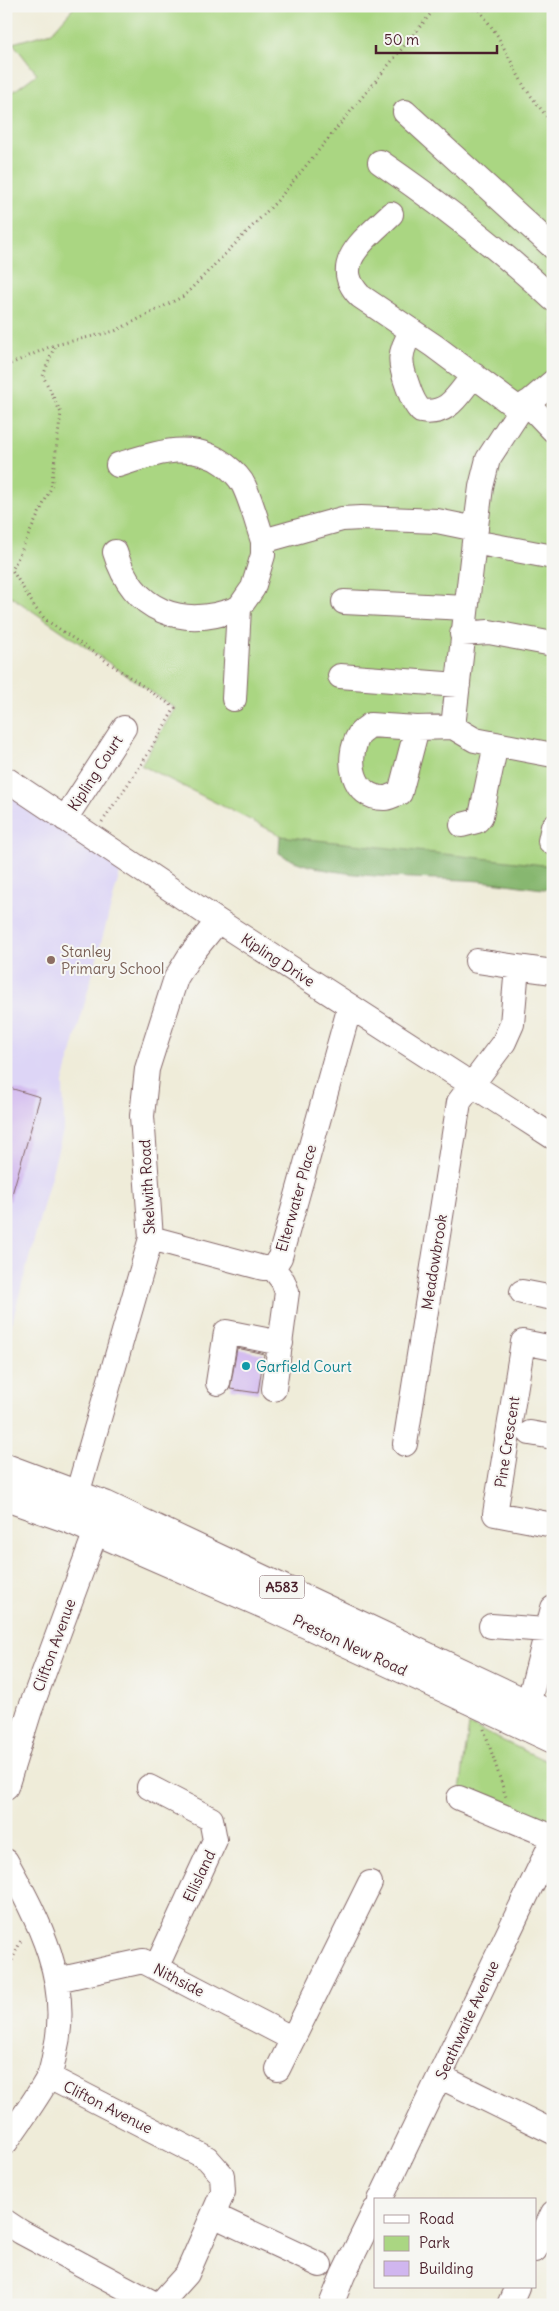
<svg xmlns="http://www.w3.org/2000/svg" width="559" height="2311" font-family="Delius,sans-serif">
	<rect width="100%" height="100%" fill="#f6f6f2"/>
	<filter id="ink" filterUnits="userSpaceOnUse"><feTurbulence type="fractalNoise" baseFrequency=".02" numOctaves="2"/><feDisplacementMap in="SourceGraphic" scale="10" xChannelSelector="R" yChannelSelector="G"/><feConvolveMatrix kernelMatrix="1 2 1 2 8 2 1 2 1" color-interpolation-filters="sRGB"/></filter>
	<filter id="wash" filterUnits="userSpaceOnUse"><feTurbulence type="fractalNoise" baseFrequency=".0096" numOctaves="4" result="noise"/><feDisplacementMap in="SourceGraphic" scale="20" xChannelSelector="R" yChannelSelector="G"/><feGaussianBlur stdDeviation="1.12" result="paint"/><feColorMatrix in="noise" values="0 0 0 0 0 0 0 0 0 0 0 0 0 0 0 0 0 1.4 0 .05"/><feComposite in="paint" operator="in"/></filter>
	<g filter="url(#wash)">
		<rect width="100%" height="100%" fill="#efecd9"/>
		<path fill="#ddd5f6" d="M6,779l118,79 -61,225 1,44 -58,218z"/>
		<path fill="#aad682" stroke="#7a7a56" d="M75,6h478v869l-247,-27 -165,-83 34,-57 -169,-115v-496l31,-23 -24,-31 39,-11z
			M469,1725l84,39v73l-94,-39z"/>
		<path fill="#87b770" stroke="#686b4e" d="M280,836l273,30v24c-24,-2 -48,-7 -72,-9 -51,-4 -162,0 -202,-28z"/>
		<g id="blocks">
			<path fill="#d0b6ef" d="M10,1088l30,9 -30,104h-4v-100z
				M237,1348l27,6 -6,39 -28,-4z"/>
		</g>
	</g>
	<g filter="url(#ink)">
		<use href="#blocks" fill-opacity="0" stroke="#846768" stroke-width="1"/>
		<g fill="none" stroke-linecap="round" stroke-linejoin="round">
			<g stroke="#846768" stroke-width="26">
				<path id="minor" d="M405,112l148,135
					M380,162c61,42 119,86 173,137
					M391,214c-24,24 -63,49 -31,82l74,50 86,64
					M412,331c-14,22 -13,32 -4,56 3,9 6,17 13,24 28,5 37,-17 53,-36
					M553,382l-33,28 -32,49 -7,28 -7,55 -21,185 22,13 78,15
					M527,403l26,27
					M118,465c35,-11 73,-26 106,-1 8,6 16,13 20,22 8,17 13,37 19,55
					M474,542l79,15
					M115,552c18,60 67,78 124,56
					M344,602l122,6
					M462,634l27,-2 64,12
					M340,676l118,9
					M234,699l5,-91 14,-20 10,-33v-14l79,-22 19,-1 76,3 39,8
					M417,728l-17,65c-5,1 -11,5 -15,5 -33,1 -40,-40 -26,-63 2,-4 8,-7 11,-10l47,3 36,-1
					M6,779l212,142 335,216
					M65,819l59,-91
					M462,825l15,-4 4,-5 15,-72
					M550,841l3,-14
					M477,961l40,6
					M151,1238l112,30h10
					M273,1268l7,-11 70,-251
					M273,1268l10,13 4,11 -13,97
					M522,1292l31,6
					M553,1348l-30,-6 -28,172 58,11
					M218,1383l8,-51 55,11
					M530,1433l23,4
					M405,1444l54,-342 45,-60 8,-18 5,-57 36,5
					M72,1512l79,-274 -9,-122 5,-47 29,-91 13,-21 29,-36
					M491,1626l55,4
					M528,1705l25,-97
					M6,1787l24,-77 72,-195
					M149,1787l62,32 4,21 -59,128
					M459,1798l94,39
					M6,1861c33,60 66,122 49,191 -2,9 -3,19 -7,26 -12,22 -28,43 -42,64
					M57,1980l86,-19 150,78
					M278,2069l92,-186
					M49,2077l158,81 15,17 1,17 -36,82 -28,31
					M441,2077l112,55
					M380,2200l173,-360
					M213,2215l107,50
					M6,2222l15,10 136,73
					M535,2250l18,-37
					M331,2305l12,-30 32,-65
					M509,2305l8,-18"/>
			</g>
			<g stroke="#846768" stroke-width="30">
				<path id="highway" d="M6,1468l99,37 448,211
					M6,1497l63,22 199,87 285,133"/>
			</g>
			<path stroke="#846768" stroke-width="3" stroke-dasharray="1 4" stroke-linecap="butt" d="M477,6l20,29 28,53 28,37
				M6,366l48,-21
				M102,822l39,-57 34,-57 -129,-88 -10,-11 -24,-39 39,-82 10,-75 -18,-37 12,-31 60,-14 69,-35 93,-95 160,-195
				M484,1729l22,68
				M6,1974l16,-36"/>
			<use href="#minor" stroke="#fff" stroke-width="24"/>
			<use href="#highway" stroke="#fff" stroke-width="28"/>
		</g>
	</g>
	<circle fill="#8d6e63" stroke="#f6f6f2" stroke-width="2" cx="51" cy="960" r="5"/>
	<circle fill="#0f9aa8" stroke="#f6f6f2" stroke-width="2" cx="246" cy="1366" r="5"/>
	<g text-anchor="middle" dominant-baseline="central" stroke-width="4" stroke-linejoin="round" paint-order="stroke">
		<rect fill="#f6f6f2" stroke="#7e6067" stroke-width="1" x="259.5" y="1575.5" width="45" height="23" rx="4"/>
		<g font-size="14" font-weight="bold" fill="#4a1f2b">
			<text x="282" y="1587">A583</text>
		</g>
		<g font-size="15" fill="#4a1f2b" stroke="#f6f6f2">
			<text transform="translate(95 773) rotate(-57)">Kipling Court</text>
			<text transform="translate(278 960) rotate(33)">Kipling Drive</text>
			<text transform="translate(147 1187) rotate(-93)">Skelwith Road</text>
			<text transform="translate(296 1198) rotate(-74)">Elterwater Place</text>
			<text transform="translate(434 1262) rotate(-81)">Meadowbrook</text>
			<text transform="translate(507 1442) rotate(-81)">Pine Crescent</text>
			<text transform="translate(54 1645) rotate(-70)">Clifton Avenue</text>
			<text transform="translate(350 1645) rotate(25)">Preston New Road</text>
			<text transform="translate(199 1876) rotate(-65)">Ellisland</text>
			<text transform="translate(179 1980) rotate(27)">Nithside</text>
			<text transform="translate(467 2020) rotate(-65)">Seathwaite Avenue</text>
			<text transform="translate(108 2107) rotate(27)">Clifton Avenue</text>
		</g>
		<g font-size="15" fill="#785e54" stroke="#f6f6f2" text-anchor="start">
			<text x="61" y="951">Stanley<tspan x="61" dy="17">Primary School</tspan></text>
		</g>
		<g font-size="15" fill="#0d838f" stroke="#f6f6f2" text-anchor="start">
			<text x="256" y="1366">Garfield Court</text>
		</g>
	</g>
	<rect width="559" height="2311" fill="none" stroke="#f6f6f2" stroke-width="25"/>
	<rect x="374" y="2198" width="162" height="90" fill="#f6f6f2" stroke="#b1a0a2"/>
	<rect x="384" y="2215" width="25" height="8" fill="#ffffff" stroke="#b1a0a2"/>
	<text x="419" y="2224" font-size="15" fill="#4a1f2b">Road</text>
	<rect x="384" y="2236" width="25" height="15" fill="#aad682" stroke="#b1a0a2"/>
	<text x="419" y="2248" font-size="15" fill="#4a1f2b">Park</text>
	<rect x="384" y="2261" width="25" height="15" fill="#d0b6ef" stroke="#b1a0a2"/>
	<text x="419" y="2274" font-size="15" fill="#4a1f2b">Building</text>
	<path d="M376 45v8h121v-8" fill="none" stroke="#4a1f2b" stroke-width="2.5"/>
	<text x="384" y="45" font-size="15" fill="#4a1f2b" stroke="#f6f6f2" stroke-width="4" paint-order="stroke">50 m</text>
</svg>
